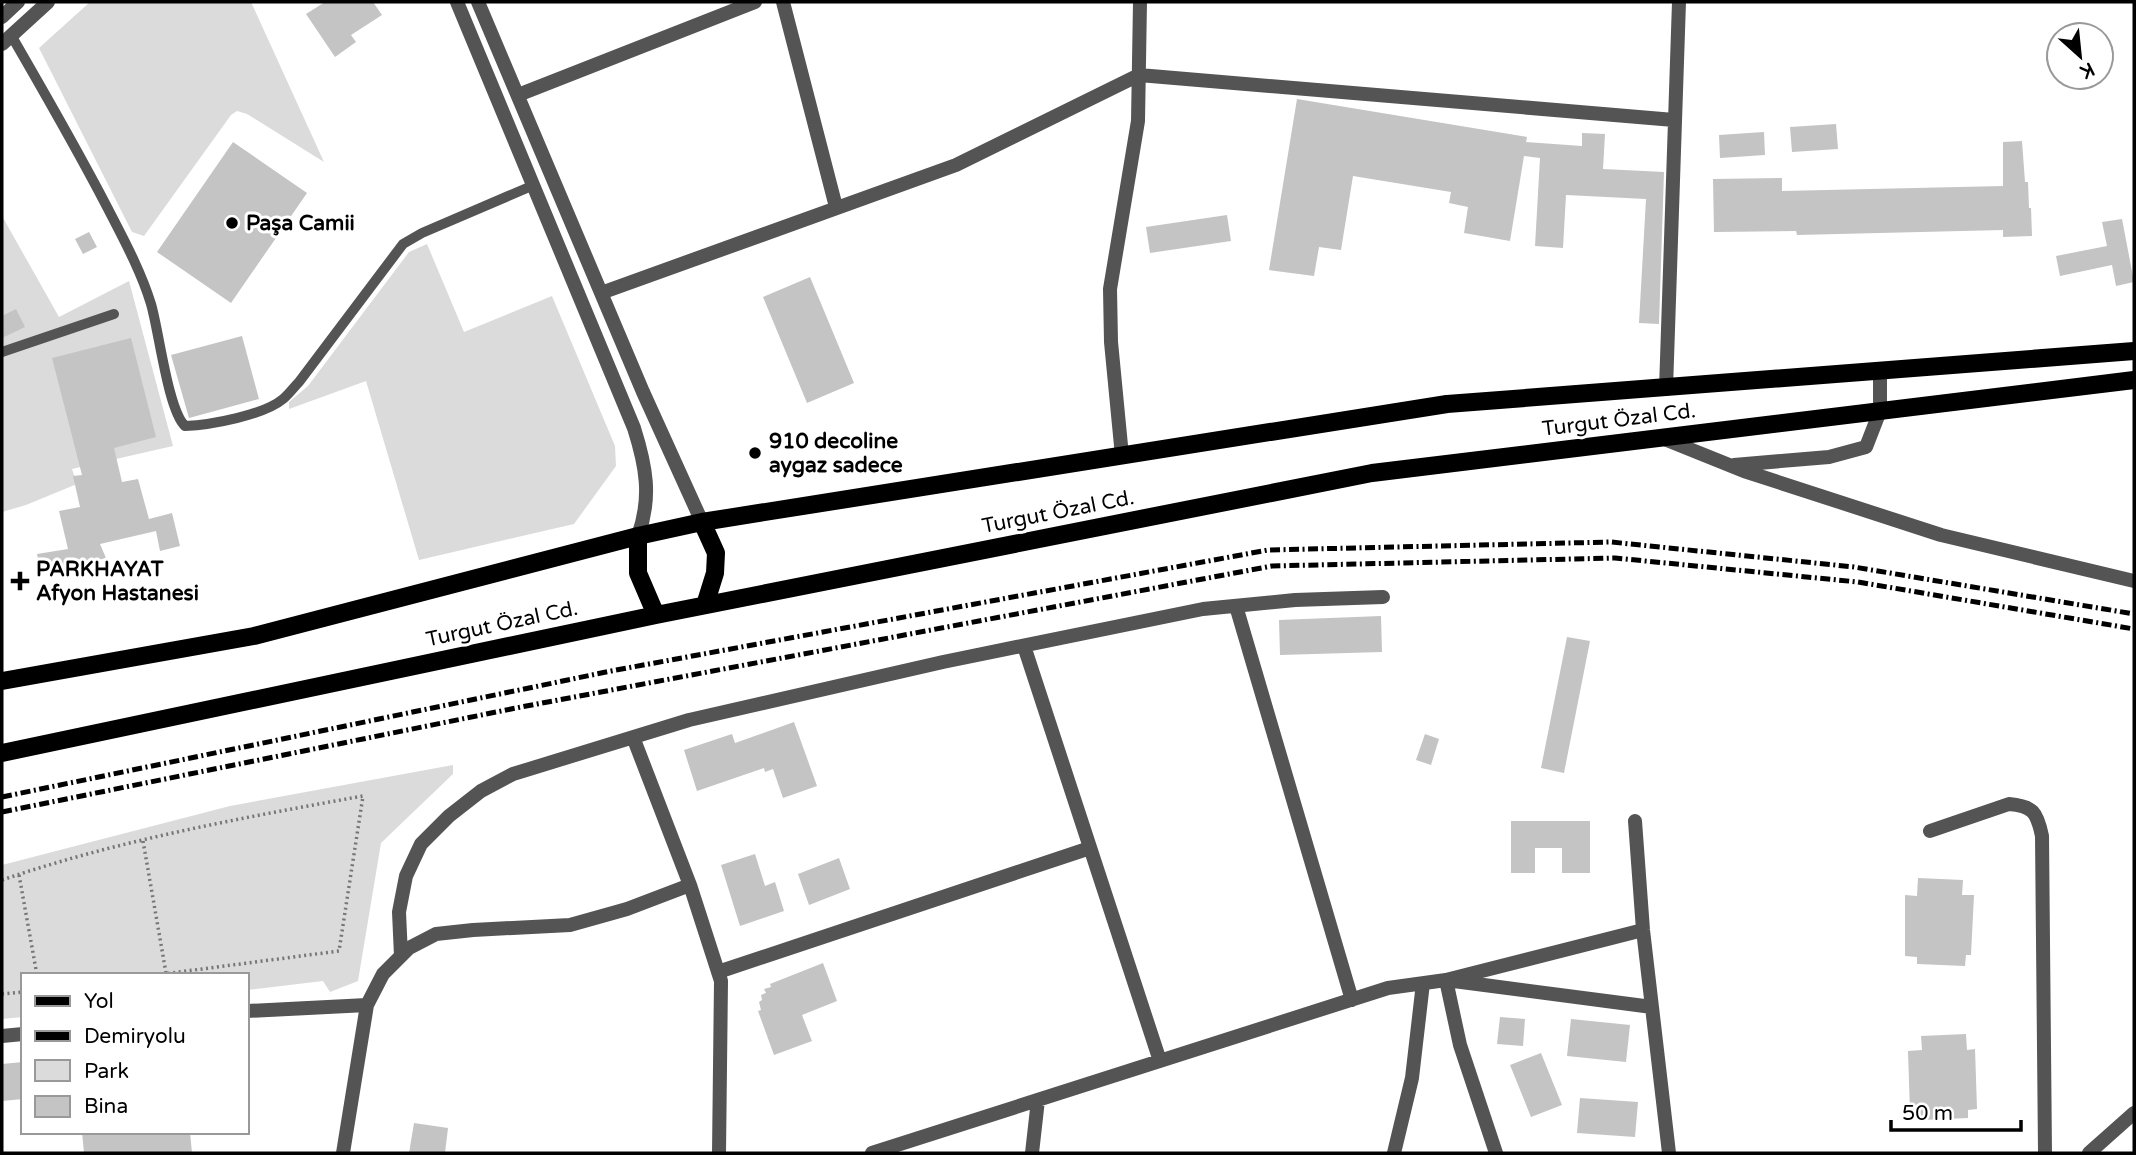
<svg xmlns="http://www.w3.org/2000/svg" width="2136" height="1155" font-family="'Varela Round',sans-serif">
	<rect width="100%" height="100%" fill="#fff"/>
	<path fill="#dbdbdb" d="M90,2h161l73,160 -77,-48 -10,-3 -6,4 -87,121 -12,-4 -93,-184z
		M2,216l57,101 70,-36 44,165 -101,23 5,15 -51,21 -24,7z
		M427,244l37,88 88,-36 63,150 1,20 -42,58 -155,36 -53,-179 -77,28v-7l19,-16 101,-134z
		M453,765v9l-72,69 -23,138 -28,11 -7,-11 -76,9v-15h-224v42l-21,2v-154l228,-59z"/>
	<path fill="#c4c4c4" d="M325,2h48l9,13 -31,20 5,7 -21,15 -29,-43z
		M1297,99l230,38 -1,5 56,4v-13l23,1 -2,35 61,3 -5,152 -20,-1 7,-124 -80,-4 -3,53 -28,-2 5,-88 -16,-2 -14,85 -46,-8 4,-26 -19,-4 2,-11 -98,-16 -12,74 -22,-3 -5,29 -45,-6z
		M1836,124l2,25 -46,3 -2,-25z
		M1764,132l1,23 -45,3 -1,-23z
		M2022,141l3,41h3l1,26h2l1,28 -29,1v-7l-206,5 -1,-4 -82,1 -1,-53 69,-1v13l221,-5v-44z
		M233,142l74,51 -76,110 -74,-51z
		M1227,215l4,26 -81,12 -4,-26z
		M2122,219l12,63 -18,4 -4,-21 -52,11 -4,-20 51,-10 -5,-24z
		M89,232l8,15 -14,7 -8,-15z
		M810,277l44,106 -47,20 -44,-106z
		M16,309l9,18 -23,11v-22z
		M242,336l17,63 -70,19 -18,-63z
		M131,338l25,99 -42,11 8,34 16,-3 11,40 23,-6 8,33 -20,5 -4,-20 -56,13 6,14 -65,16 -4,-20 31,-5 -9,-38 21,-4 -7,-31 9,-1 -30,-117z
		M1381,616l1,36 -102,3 -1,-35z
		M1567,637l23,4 -26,132 -23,-5z
		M794,722l23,64 -34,12 -10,-29 -8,3 -1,-4 -67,23 -13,-41 48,-16 3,9z
		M1425,734l14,5 -8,26 -15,-5z
		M1511,821h79v52h-28v-25h-27v25h-24z
		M755,854l10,32 10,-4 9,29 -44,15 -19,-61z
		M839,858l11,31 -41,16 -11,-31z
		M1918,878l45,2 -1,15h12l-3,60h-5l-1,11 -48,-2v-7l-12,-1v-61l12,1z
		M823,963l14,38 -35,14 10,26 -38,14 -16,-44 3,-1 -2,-8 3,-2 -1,-5 5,-2 -2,-4 7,-2 -1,-3z
		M1500,1017l25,2 -2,27 -26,-2z
		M1571,1019l59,6 -4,37 -59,-6z
		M1966,1034l1,16 8,-1 2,60 -9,1v8l-47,2 -1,-8h-10l-2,-61 14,-1 -1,-14z
		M1541,1053l21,52 -31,12 -21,-52z
		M23,1062v37l-21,2v-37z
		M1580,1098l58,4 -3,35 -58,-4z
		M414,1123l34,5 -3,25h-36z
		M82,1132h108l2,21h-108z"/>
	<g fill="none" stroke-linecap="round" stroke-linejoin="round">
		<path stroke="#767676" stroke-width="3.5" stroke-dasharray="2 3.5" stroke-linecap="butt" d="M143,841l23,132
			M19,875l18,100
			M2,880c117,-40 239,-62 361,-84l-24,155 -183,24
			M2,994l21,-2"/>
		<path stroke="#545454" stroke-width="10" d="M11,35c33,57 66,114 96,172 16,31 34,64 44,97 8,27 17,106 34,122 26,-1 79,-11 98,-27 6,-5 11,-12 16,-17l104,-138 19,-11 112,-48
			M2,352l112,-38"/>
		<path stroke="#545454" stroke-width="14" d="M457,2l177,426c12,38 18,69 4,108
			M478,2l165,390 59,130
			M783,2l53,205
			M518,95l237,-93
			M601,293l355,-128 183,-90 535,45
			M1666,389l13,-387
			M1662,438l82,33 197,64 193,46
			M1122,456l-11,-114 -1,-53 28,-168 2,-119
			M1734,465l95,-8 37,-10 14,-36v-40
			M1236,606l116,394
			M1024,646l136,415
			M633,737l57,148 31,96 -2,172
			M1635,821l8,109 26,223
			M1930,831l79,-27c24,2 28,8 33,32l3,317
			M401,956l-2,-44 7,-36 15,-32 28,-28 32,-25 32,-17 176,-54 254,-58 260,-53 92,-9 88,-3
			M718,972l372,-124
			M247,1011l120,-6 16,-31 26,-26 27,-14 37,-4 97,-5 57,-16 63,-24
			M2,1036l21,-2
			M343,1153l24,-148
			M872,1153l516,-165 58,-8 197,-50
			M1032,1153l6,-53
			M1394,1153l18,-75 11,-95
			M1496,1153l-36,-108 -14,-65 206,27
			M2089,1153l45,-40"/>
		<path stroke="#545454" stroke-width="14" d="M2,17l16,-15
			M2,44l46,-42"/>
		<path stroke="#000" stroke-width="18" d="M702,522l14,31 -1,20 -10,32
			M638,536v37l18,42
			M2,681l252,-45 384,-100 64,-14 745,-118 687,-53
			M2,753l654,-138 716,-142 762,-93"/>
		<path stroke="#000" stroke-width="5" stroke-dasharray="10 3.5 2 3.5" stroke-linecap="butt" d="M2,797l609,-126 657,-121 343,-8 243,25 280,47
			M2,812l519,-105 751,-141 343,-8 243,24 276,47"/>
	</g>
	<g fill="#000" stroke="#fff" stroke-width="2.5">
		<circle cx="232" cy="223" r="7"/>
		<circle cx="755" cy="453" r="7"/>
		<path d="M16.5 570.5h7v7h7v7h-7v7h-7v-7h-7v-7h7z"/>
	</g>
	<g text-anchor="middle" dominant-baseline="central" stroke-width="6" stroke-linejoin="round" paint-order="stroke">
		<g font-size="21" font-weight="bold" fill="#000" stroke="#fff" text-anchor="start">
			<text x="246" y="223">Paşa Camii</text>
			<text x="769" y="441">910 decoline<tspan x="769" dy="24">aygaz sadece</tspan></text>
			<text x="36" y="569">PARKHAYAT<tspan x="36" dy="24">Afyon Hastanesi</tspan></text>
		</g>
		<g font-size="21" fill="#000" stroke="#fff">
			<text transform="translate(1619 420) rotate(-7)">Turgut Özal Cd.</text>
			<text transform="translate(1058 512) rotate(-11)">Turgut Özal Cd.</text>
			<text transform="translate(502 624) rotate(-12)">Turgut Özal Cd.</text>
		</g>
	</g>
	<rect width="2136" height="1155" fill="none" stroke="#000000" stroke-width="7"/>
	<rect x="21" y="973" width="228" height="161" fill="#ffffff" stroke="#999999" stroke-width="2"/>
	<rect x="35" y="996" width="35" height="10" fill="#000000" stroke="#999999" stroke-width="2"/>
	<text x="84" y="1008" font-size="21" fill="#000000">Yol</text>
	<rect x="35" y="1031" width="35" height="10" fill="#000000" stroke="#999999" stroke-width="2"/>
	<text x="84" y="1043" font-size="21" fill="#000000">Demiryolu</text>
	<rect x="35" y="1060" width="35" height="21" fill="#dbdbdb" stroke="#999999" stroke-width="2"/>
	<text x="84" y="1078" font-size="21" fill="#000000">Park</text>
	<rect x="35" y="1096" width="35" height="21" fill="#c4c4c4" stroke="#999999" stroke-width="2"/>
	<text x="84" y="1113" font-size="21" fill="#000000">Bina</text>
	<g transform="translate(2080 56) rotate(153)"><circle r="33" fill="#ffffff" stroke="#999999" stroke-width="2"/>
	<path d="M0-5L12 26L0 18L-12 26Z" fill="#000000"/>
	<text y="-10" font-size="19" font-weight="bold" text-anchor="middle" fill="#000000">K</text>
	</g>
	<path d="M1891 1120v10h130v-10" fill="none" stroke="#000000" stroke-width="3.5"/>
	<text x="1902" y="1120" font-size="21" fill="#000000" stroke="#ffffff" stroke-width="5" paint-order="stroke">50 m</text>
</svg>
